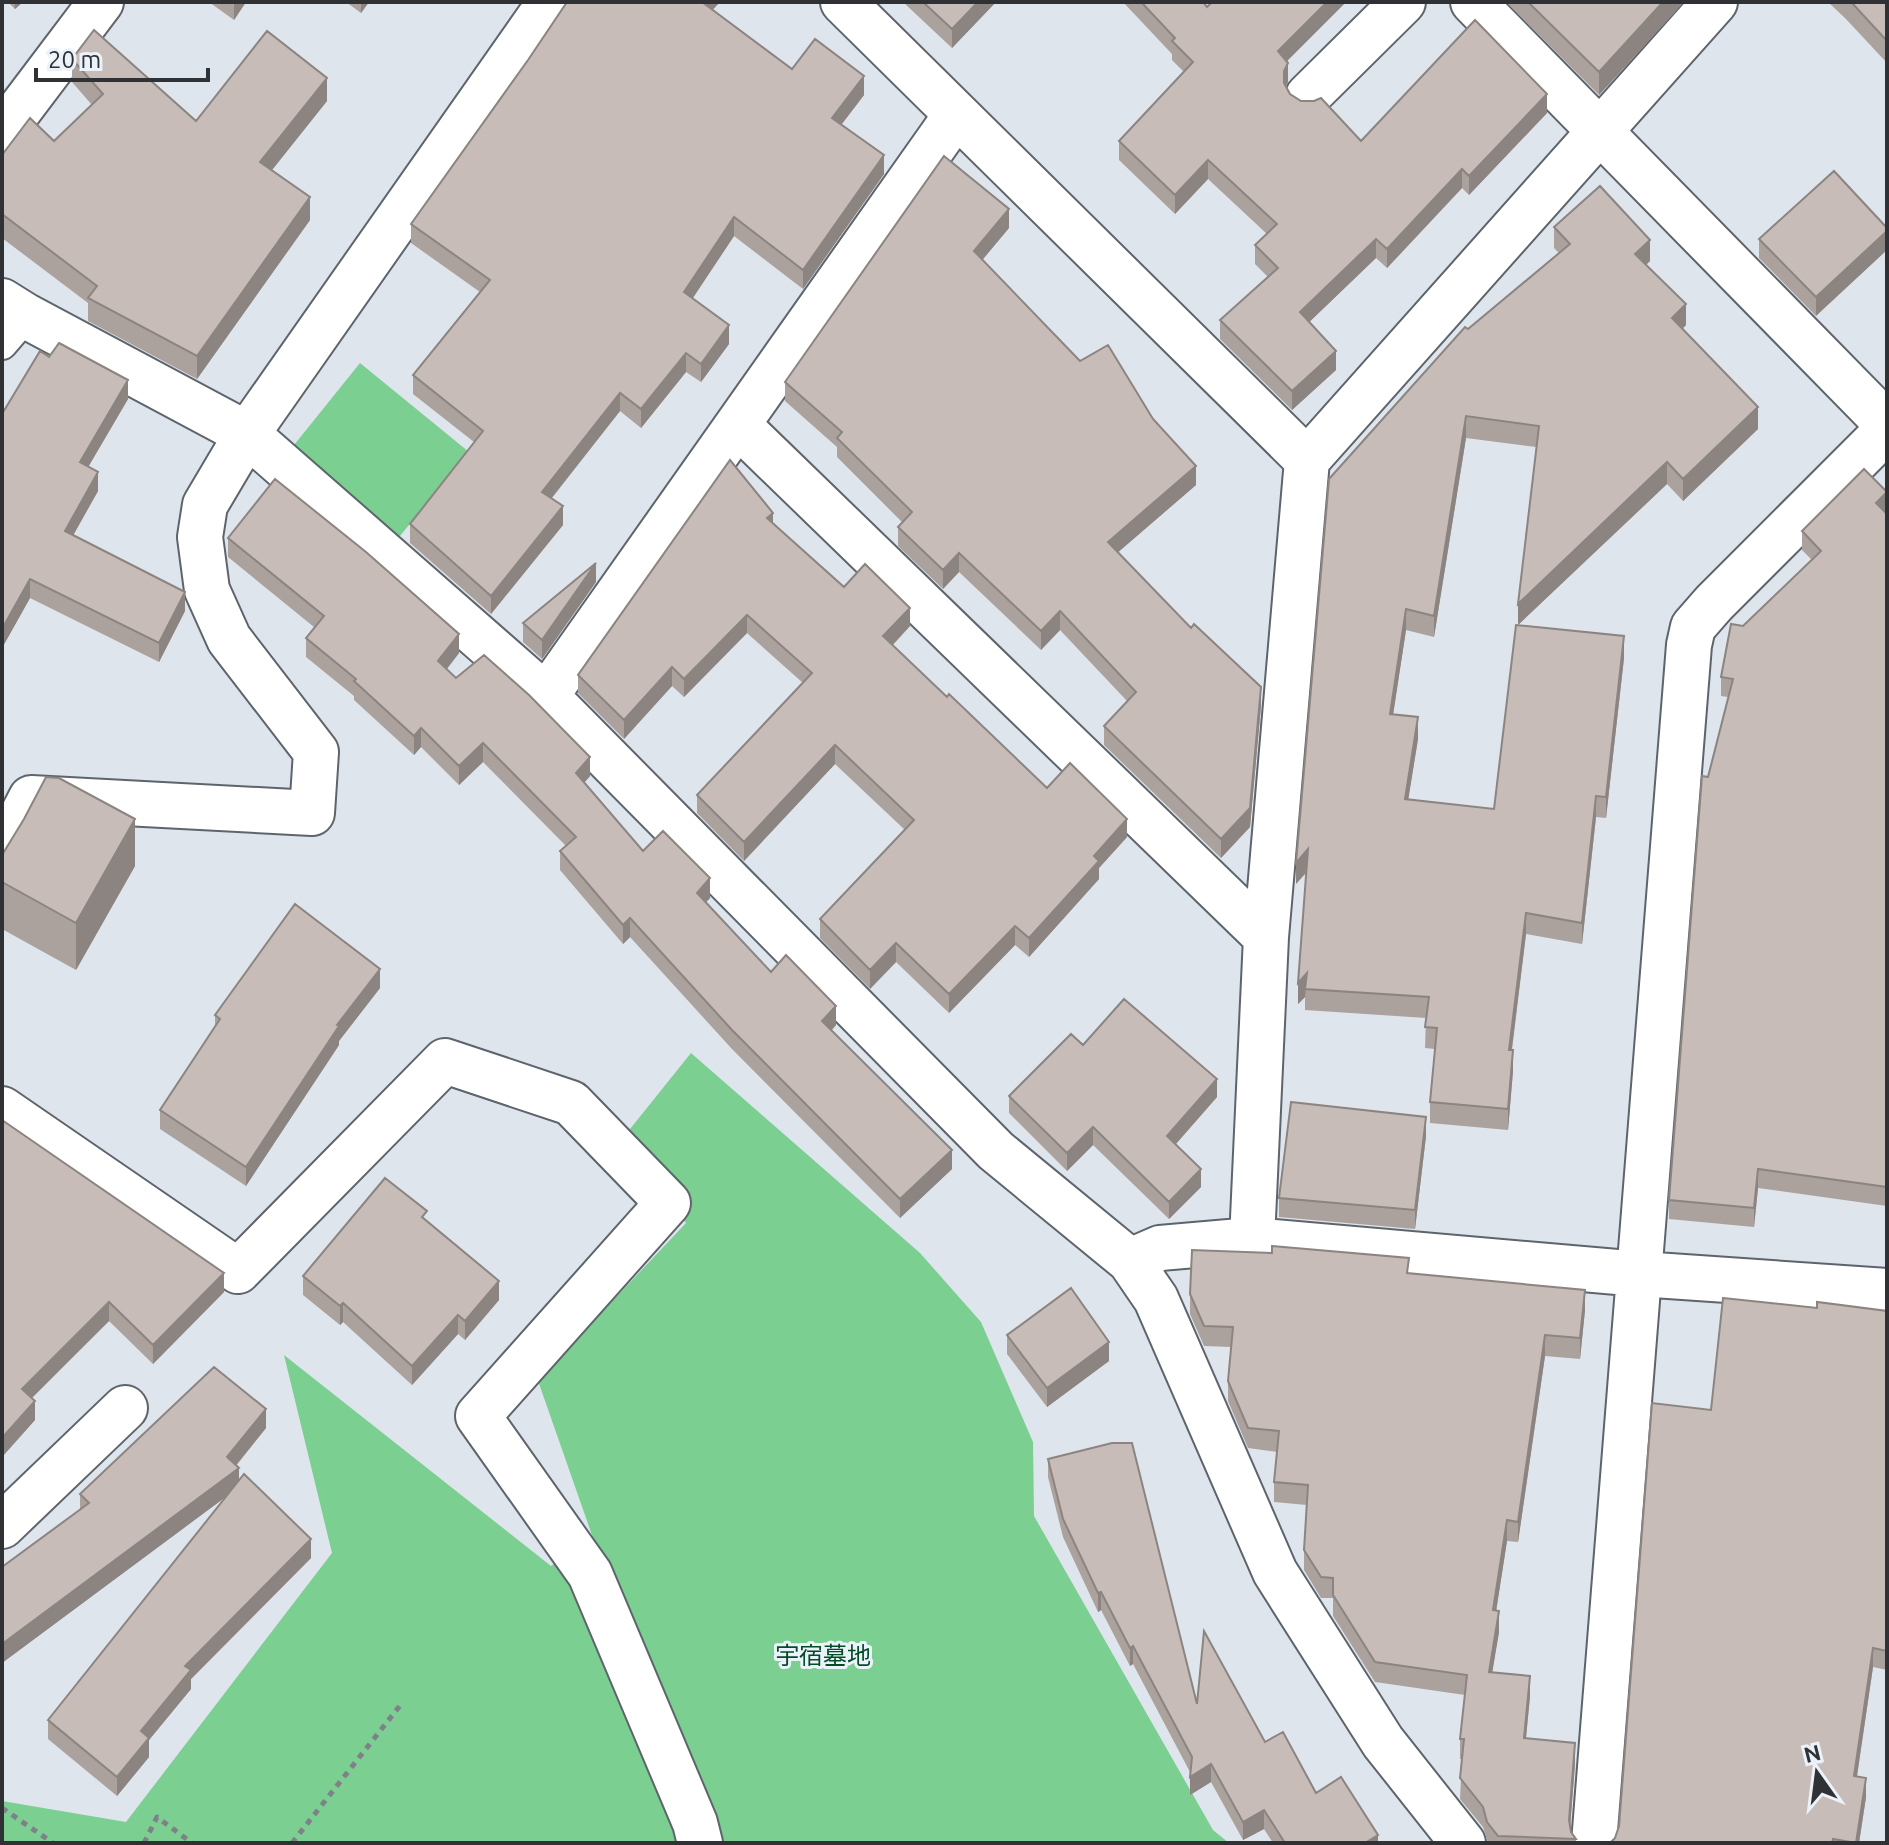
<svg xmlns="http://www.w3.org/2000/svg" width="1889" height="1845" font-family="Ubuntu,'Noto Sans JP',sans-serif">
	<rect width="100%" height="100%" fill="#dee5ed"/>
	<path fill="#7acf91" d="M360,363l109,89 -74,90 -109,-87z
		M691,1053l229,200 61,69 52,120 1,74 179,314 16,13h-1079l-7,-6 5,6h-146v-42l124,21 206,-269 -48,-198 267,211 42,-28 -57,-163 33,-28 117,-124 -68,-79z"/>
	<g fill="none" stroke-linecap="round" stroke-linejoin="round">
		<g stroke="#5e646b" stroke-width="34">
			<path id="service" d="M2,344l24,-28"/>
		</g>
		<g stroke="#5e646b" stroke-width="48">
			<path id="minor" d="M843,2l464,458
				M1473,2l414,422
				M1308,96l95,-94
				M2,133l99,-131
				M2,301l24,15 221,118 299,262 450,455 134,110 26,38 119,273 108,170 80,101
				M739,426l527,511
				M546,696l410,-581
				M2,854l29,-56 281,15 4,-61 -87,-113 -22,-49 -7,-53 5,-32 42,-71 303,-432
				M2,1109l236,162 207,-210 126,42 97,100 -190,213 112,158 105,249 5,20
				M1252,1240l14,-303 41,-477 408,-458
				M1130,1261l30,-13 92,-8 388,34 247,17
				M2,1526l123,-118
				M1594,1843l95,-1198 4,-18 21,-24 173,-173"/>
		</g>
		<path stroke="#7e8288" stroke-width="5" stroke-dasharray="6 6" stroke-linecap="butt" d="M2,1808l51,35
			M144,1843l13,-26 35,26
			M292,1843l110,-140"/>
		<use href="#service" stroke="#fff" stroke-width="30"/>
		<use href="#minor" stroke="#fff" stroke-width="44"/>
	</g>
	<path fill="#aba29d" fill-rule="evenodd" d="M8,2h15l-8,7z
		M209,2h37l-12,18z
		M346,2h23l-8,11z
		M720,2l-8,8 80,59 72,26 -23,30 43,49 -81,115 -69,-53 -41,62 36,46 -28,38 -15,-10 -45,56 -21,-17 -68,87 11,27 -72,89 -81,-71v-19l64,-82 -61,-48v-19l67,-83 -69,-49v-19l117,-164z
		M903,2h93l-44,46z
		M1123,2h80l4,5 5,-5h134l-59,59 1,21 -2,4 4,8 71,47 186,-28 -78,82 -7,-7 -75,80 -11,-10 -67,64 27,48 -44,40 -72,-71v-19l48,-43 -13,-13v-19l12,-11 -59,-55 -33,35 -56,-54v-19l65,-69 -12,-12v-6z
		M1506,2h178l-85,93z
		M1828,2h59v61l-41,-44z
		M72,59l124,62 131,-20 -55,69 38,50 -113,159 -109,-58v-18l-86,-65v-83l52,-14 38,-36 -20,-23z
		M1834,171l-18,145 -57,-58v-19z
		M1554,227l96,34 -4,4 40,60 -4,4 76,100 -75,72 -16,-17 -149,141 106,33 -18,160 -10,-1 -14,127 -56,-10 -14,116 1,21 -5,59 -78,-7v-21l5,-53 -10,-1 1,-30 -121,-8v-13l-7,7 9,-132 -11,12 172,-555 91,-76 -5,-5zM1466,438l70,9 -18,178 -24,184 -86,-10 10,-60 -25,-25 13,-84 28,7z
		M1009,228l-27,32 214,225 -78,67 143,154 -11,121 -29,31 -117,-113v-19l23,-25 -67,-71 -19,20 -82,-78 -16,17 -45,-43v-19l4,-5 -65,-65v-10l-52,-46v-19z
		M128,399l-40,68 10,24 -25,44 112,76 -26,51 -129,-64 -28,50v-234z
		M1887,511l-2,2 2,1v692l-129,-18 -4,39 -85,-8v-19l39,-423 20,-80 -7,-1v-19l91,-117 -10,-10v-19z
		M773,524l71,63 66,39 -17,19 54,52 100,91 80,49 -28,31v11l-70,78 -14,-12 -66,68 -53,-51 -26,27 -50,-51v-19l85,-89 -70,-66 -91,97 -47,-48v-18l106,-112 -56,-50 -63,64 -12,-11 -48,53 -46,-46v-18z
		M228,538l231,115 -12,16 9,9 134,98 -6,7 59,68 67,47 -4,4 65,70 65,53 -4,5 120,139 -52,49 -168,-169 -102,-112 -7,7 -63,-74v-19l6,-5 -83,-84 -24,23 -38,-38 -7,8 -60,-55v-4l-48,-39v-19l8,-11 -86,-70z
		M596,582l-54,77 -19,-17v-19z
		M2,855l133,11 -59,104 -74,-41z
		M380,988l-41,53v4l-93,141 -86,-57v-19l55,-83v-12z
		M1083,1045l134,52 -41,47 25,43 -32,32 -76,-74 -26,26 -58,-58v-17z
		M2,1120l222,172 -71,72 -44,-43 -78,77 4,22 -33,37z
		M1426,1136l-11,93 -136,-12v-19z
		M427,1221l72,79 -34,40 -7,-6 -46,51 -69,-63 -3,3 -37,-30v-19z
		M1409,1273l176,37 -5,49 -35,-3 -27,186 -11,-1 -11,70 3,21 -7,40 38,24 -4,42 49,26 -5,63 1,5 5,7v4h-88l-5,-16 -23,-28 2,-40h-2v-20l5,-44 -90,-13 -42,-66v-18h-12l-17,-28v-20l3,-45 -33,-3v-20l3,-30 -29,-4 -20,-47v-20l3,-34 -27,-1 -14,-32v-20z
		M1817,1308l70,3v359l-14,-3 -16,110 9,20 -7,46h-249l5,-5 4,-12 92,-416z
		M1007,1335l102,26 -62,46 -40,-53z
		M266,1428l-30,38 3,15 72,77 -120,121v10l-42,51v17l-32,39 -69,-57v-19l179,-224 -225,167 78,-154v-15z
		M1048,1459l149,245 68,38 51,51 62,50h-105l-9,-14 -21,11 -32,-58 -21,13v-23l-57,-108 -3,2 -29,-56 -3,2 -35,-75 -15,-60z"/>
	<path fill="#8b8480" d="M15,2h8l-8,7z
		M234,2h12l-12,18z
		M361,2h8l-8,11z
		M702,2h18l-18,19z
		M978,2h18l-44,46v-19z
		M1327,2h19l-68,68v-19z
		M1663,2h21l-85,93v-23z
		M1288,63v19l-4,8v-19z
		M864,76v19l-32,42v-19z
		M327,78v23l-67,84v-23z
		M1547,94v19l-78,82v-19z
		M884,155v19l-81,115v-19z
		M1208,160v19l-33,35v-19z
		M1462,169v19l-75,80v-19z
		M310,197v23l-113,159v-23z
		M1009,209v19l-35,42v-19z
		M734,217v19l-50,75v-19z
		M1887,231v19l-71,66v-19z
		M1376,239v19l-76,73v-19z
		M1650,240v21l-15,14v-21z
		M1686,304v21l-14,14v-21z
		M729,325v19l-28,38v-18z
		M1336,351v19l-44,40v-19z
		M686,353v19l-45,56v-19z
		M128,380v19l-48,82v-19z
		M620,393v18l-78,99v-18z
		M1758,407v22l-75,72v-22z
		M1466,416v22l-32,199v-21z
		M1667,462v22l-149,141v-21z
		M1196,466v19l-88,76v-19z
		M98,472v19l-33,59v-19z
		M1887,492v19l-11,11v-19z
		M563,506v19l-72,89v-18z
		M773,513v19l-6,-14z
		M959,553v19l-16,17v-19z
		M596,563v19l-54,77v-19z
		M30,579v19l-28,50v-19z
		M185,592v19l-26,51v-19z
		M910,608v18l-27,29v-19z
		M1406,609v21l-16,105v-21z
		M1060,611v19l-19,20v-19z
		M747,615v18l-63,64v-18z
		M459,634v19l-21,27v-19z
		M1624,636v22l-18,160v-21z
		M672,667v19l-48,53v-19z
		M1261,687v19l-11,121 -29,31v-19z
		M1418,717v22l-13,81v-21z
		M421,728v19l-7,8v-19z
		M483,743v19l-24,23v-19z
		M835,745v19l-91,97v-19z
		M590,757v19l-14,16v-19z
		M1596,796v21l-14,127v-21z
		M135,819v47l-59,104v-47z
		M1127,819v18l-28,31v11l-70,78v-19l65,-82z
		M1308,849v21l-12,14v-21z
		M710,878v20l-13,14v-19z
		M1526,913v21l-17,137v-21z
		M630,918v19l-7,7v-19z
		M1015,926v19l-66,68v-19z
		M896,943v19l-26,27v-19z
		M380,969v19l-41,53v4l-93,141v-19l91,-142z
		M1307,973l-2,24 -7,7v-21z
		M836,1006v19l-14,15v-19z
		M1513,1050v21l-5,59v-21z
		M1217,1079v18l-50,57v-18z
		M1426,1117v19l-11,93v-19z
		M1093,1127v18l-26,26v-18z
		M952,1150v19l-52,49v-19z
		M1201,1169v18l-32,32v-17z
		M1758,1169v19l-4,39v-19z
		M224,1273v19l-71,72v-19z
		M499,1281v19l-34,40v-19z
		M1585,1290v20l-5,49v-21z
		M109,1302v19l-87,87v-19z
		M343,1303v19l-3,3v-19z
		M458,1315v19l-46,51v-19z
		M1545,1335v21l-27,186v-20z
		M1109,1342v19l-62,46v-19z
		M35,1401v19l-33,37v-19z
		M266,1409v19l-39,48v-19z
		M239,1468v19l-237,176v-19z
		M1507,1520v21l-14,90v-21z
		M311,1539v19l-120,121v10l-42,51v17l-32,39v-19l24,-46 44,-65z
		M1101,1592v18l-3,2v-19z
		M1499,1611v21l-10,60v-20z
		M1133,1646v18l-3,2v-18z
		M1873,1648v19l-19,128v-19z
		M1530,1676v20l-6,62v-20z
		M1575,1743v21l-6,77v-21z
		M1211,1764v18l-21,13v-18z
		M1866,1778v19l-7,46h-3z
		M1264,1810v19l-21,11v-18z
		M1378,1835v8h-13z"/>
	<path fill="#c7bcb7" stroke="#8b8480" stroke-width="2" d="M567,2h135l90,67 23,-30 49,37 -32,42 52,37 -81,115 -69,-53 -50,75 45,33 -28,39 -15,-11 -45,56 -21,-16 -78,99 21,14 -72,90 -81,-72 73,-93 -70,-56 77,-95 -79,-56 117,-164z
		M923,2h55l-26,27z
		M1141,2h62l4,5 5,-5h115l-49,49 10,12 -4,8v12l6,11 11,7h13l7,-3 40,43 114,-121 72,74 -78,82 -7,-7 -75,80 -11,-10 -76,73 36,39 -44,40 -72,-71 58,-52 -23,-23 22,-21 -69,-64 -33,35 -56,-54 74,-79 -21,-21 3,-3z
		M1528,2h135l-64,70z
		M1851,2h36v39z
		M94,30l102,91 71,-90 60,47 -67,84 50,35 -113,159 -109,-58 9,-12 -95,-72v-59l28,-37 24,23 49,-47 -31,-35z
		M944,156l65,53 -35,42 106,110 28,-16 45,74 43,47 -88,76 83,86 3,-4 67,63 -11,121 -29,31 -117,-113 32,-34 -76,-81 -19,20 -82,-78 -16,17 -45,-43 14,-15 -75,-74 5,-6 -57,-50z
		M1834,171l53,57v3l-71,66 -57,-58z
		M1600,186l50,54 -15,14 51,50 -14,14 86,89 -75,72 -16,-17 -149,142 21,-178 -73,-10 -32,200 -28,-7 -16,105 28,3 -13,82 89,10 22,-184 108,11 -18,161 -10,-1 -14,127 -56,-10 -17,137h4l-5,59 -78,-7 7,-74 -12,-1 4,-30 -124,-8 2,-16 -9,10 10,-134 -12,14 33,-384 136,-152 3,2 102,-85 -16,-17z
		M59,343l69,37 -48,82 18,10 -33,59 120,61 -26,51 -129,-64 -28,50v-215l38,-63 9,6z
		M730,460l43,53 -6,5 77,69 21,-23 45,44 -27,28 64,61 2,-3 98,94 23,-25 57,56 -33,37 5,5 -70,77 -14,-12 -66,68 -53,-51 -26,27 -50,-51 94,-99 -79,-75 -91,97 -47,-47 115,-122 -65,-58 -63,64 -12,-12 -48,53 -46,-45z
		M1864,469l23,23 -11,11 11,11v673l-129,-18 -4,39 -85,-8 33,-424 6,1 25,-98 -12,-2 10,-53 12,2 78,-75 -19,-20z
		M275,479l91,73 93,82 -21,27 18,17 28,-23 45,40 61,62 -14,16 67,78 20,-20 47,47 -13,15 74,79 15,-17 50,51 -14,15 130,129 -52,49 -168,-169 -102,-112 -7,7 -63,-74 16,-14 -93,-94 -24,23 -38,-38 -7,8 -60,-55 2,-2 -50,-41 18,-22 -96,-78z
		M596,563l-54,77 -19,-17z
		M46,777l13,1 76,41 -59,104 -74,-41v-27l22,-36z
		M295,904l85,65 -43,56 2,1 -93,141 -86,-57 60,-91 -5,-4z
		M1124,999l93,80 -50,57 34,33 -32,33 -76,-75 -26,26 -58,-57 62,-62 12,11z
		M1291,1102l135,15 -11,93 -136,-12z
		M2,1120l222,153 -71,72 -44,-43 -87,87 13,12 -33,37z
		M385,1178l42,33 -5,6 77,64 -34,40 -7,-6 -46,51 -69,-63 -3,3 -37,-30z
		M1272,1246l137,12 -2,15 178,17 -5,48 -35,-3 -27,187 -11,-2 -14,90 6,1 -10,61 41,4 -6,62 51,5 -6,77 2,12 5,7 -78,-3 -11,-14 -4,-15 -23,-29 4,-39h-4l7,-64 -92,-13 -42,-67v-17l-12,-1 -17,-27 4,-65 -34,-3 5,-51 -31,-3 -20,-47 5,-54 -29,-1 -14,-32 2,-44 80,3z
		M1071,1288l38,54 -62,46 -40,-53z
		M1723,1298l94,10v-6l70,9v340l-14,-3 -19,128 12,2 -10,65 -23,-4 -1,4h-222l5,-5 4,-12 33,-423 59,7z
		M214,1367l52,42 -39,48 12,11 -237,176v-77l87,-64 -9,-9z
		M1112,1443h20l65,261 7,-73 61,111 18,-10 33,61 25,-16 37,58 -13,8h-80l-21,-33 -21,12 -32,-58 -21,13 2,-20 -59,-111 -3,2 -29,-56 -3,1 -35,-74 -15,-60z
		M244,1474l67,65 -126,127 6,4 -50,61 8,7 -32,39 -69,-57z"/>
	<g text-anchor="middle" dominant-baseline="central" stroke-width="6" stroke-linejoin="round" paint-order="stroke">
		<g font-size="24" fill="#034c24" stroke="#ebf2fa">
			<text x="823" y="1655">宇宿墓地</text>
		</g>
	</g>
	<rect width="1889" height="1845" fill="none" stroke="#2f3135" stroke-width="8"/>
	<g transform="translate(1817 1773) rotate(346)" stroke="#ebf2fa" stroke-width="6" paint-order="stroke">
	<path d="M0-6L14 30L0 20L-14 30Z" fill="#2f3135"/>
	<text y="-12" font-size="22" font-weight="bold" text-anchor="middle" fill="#2f3135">N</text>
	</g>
	<path d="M36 68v12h172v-12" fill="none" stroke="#2f3135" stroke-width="4"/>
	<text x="48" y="68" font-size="24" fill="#2f3135" stroke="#ebf2fa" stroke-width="6" paint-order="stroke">20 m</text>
</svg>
